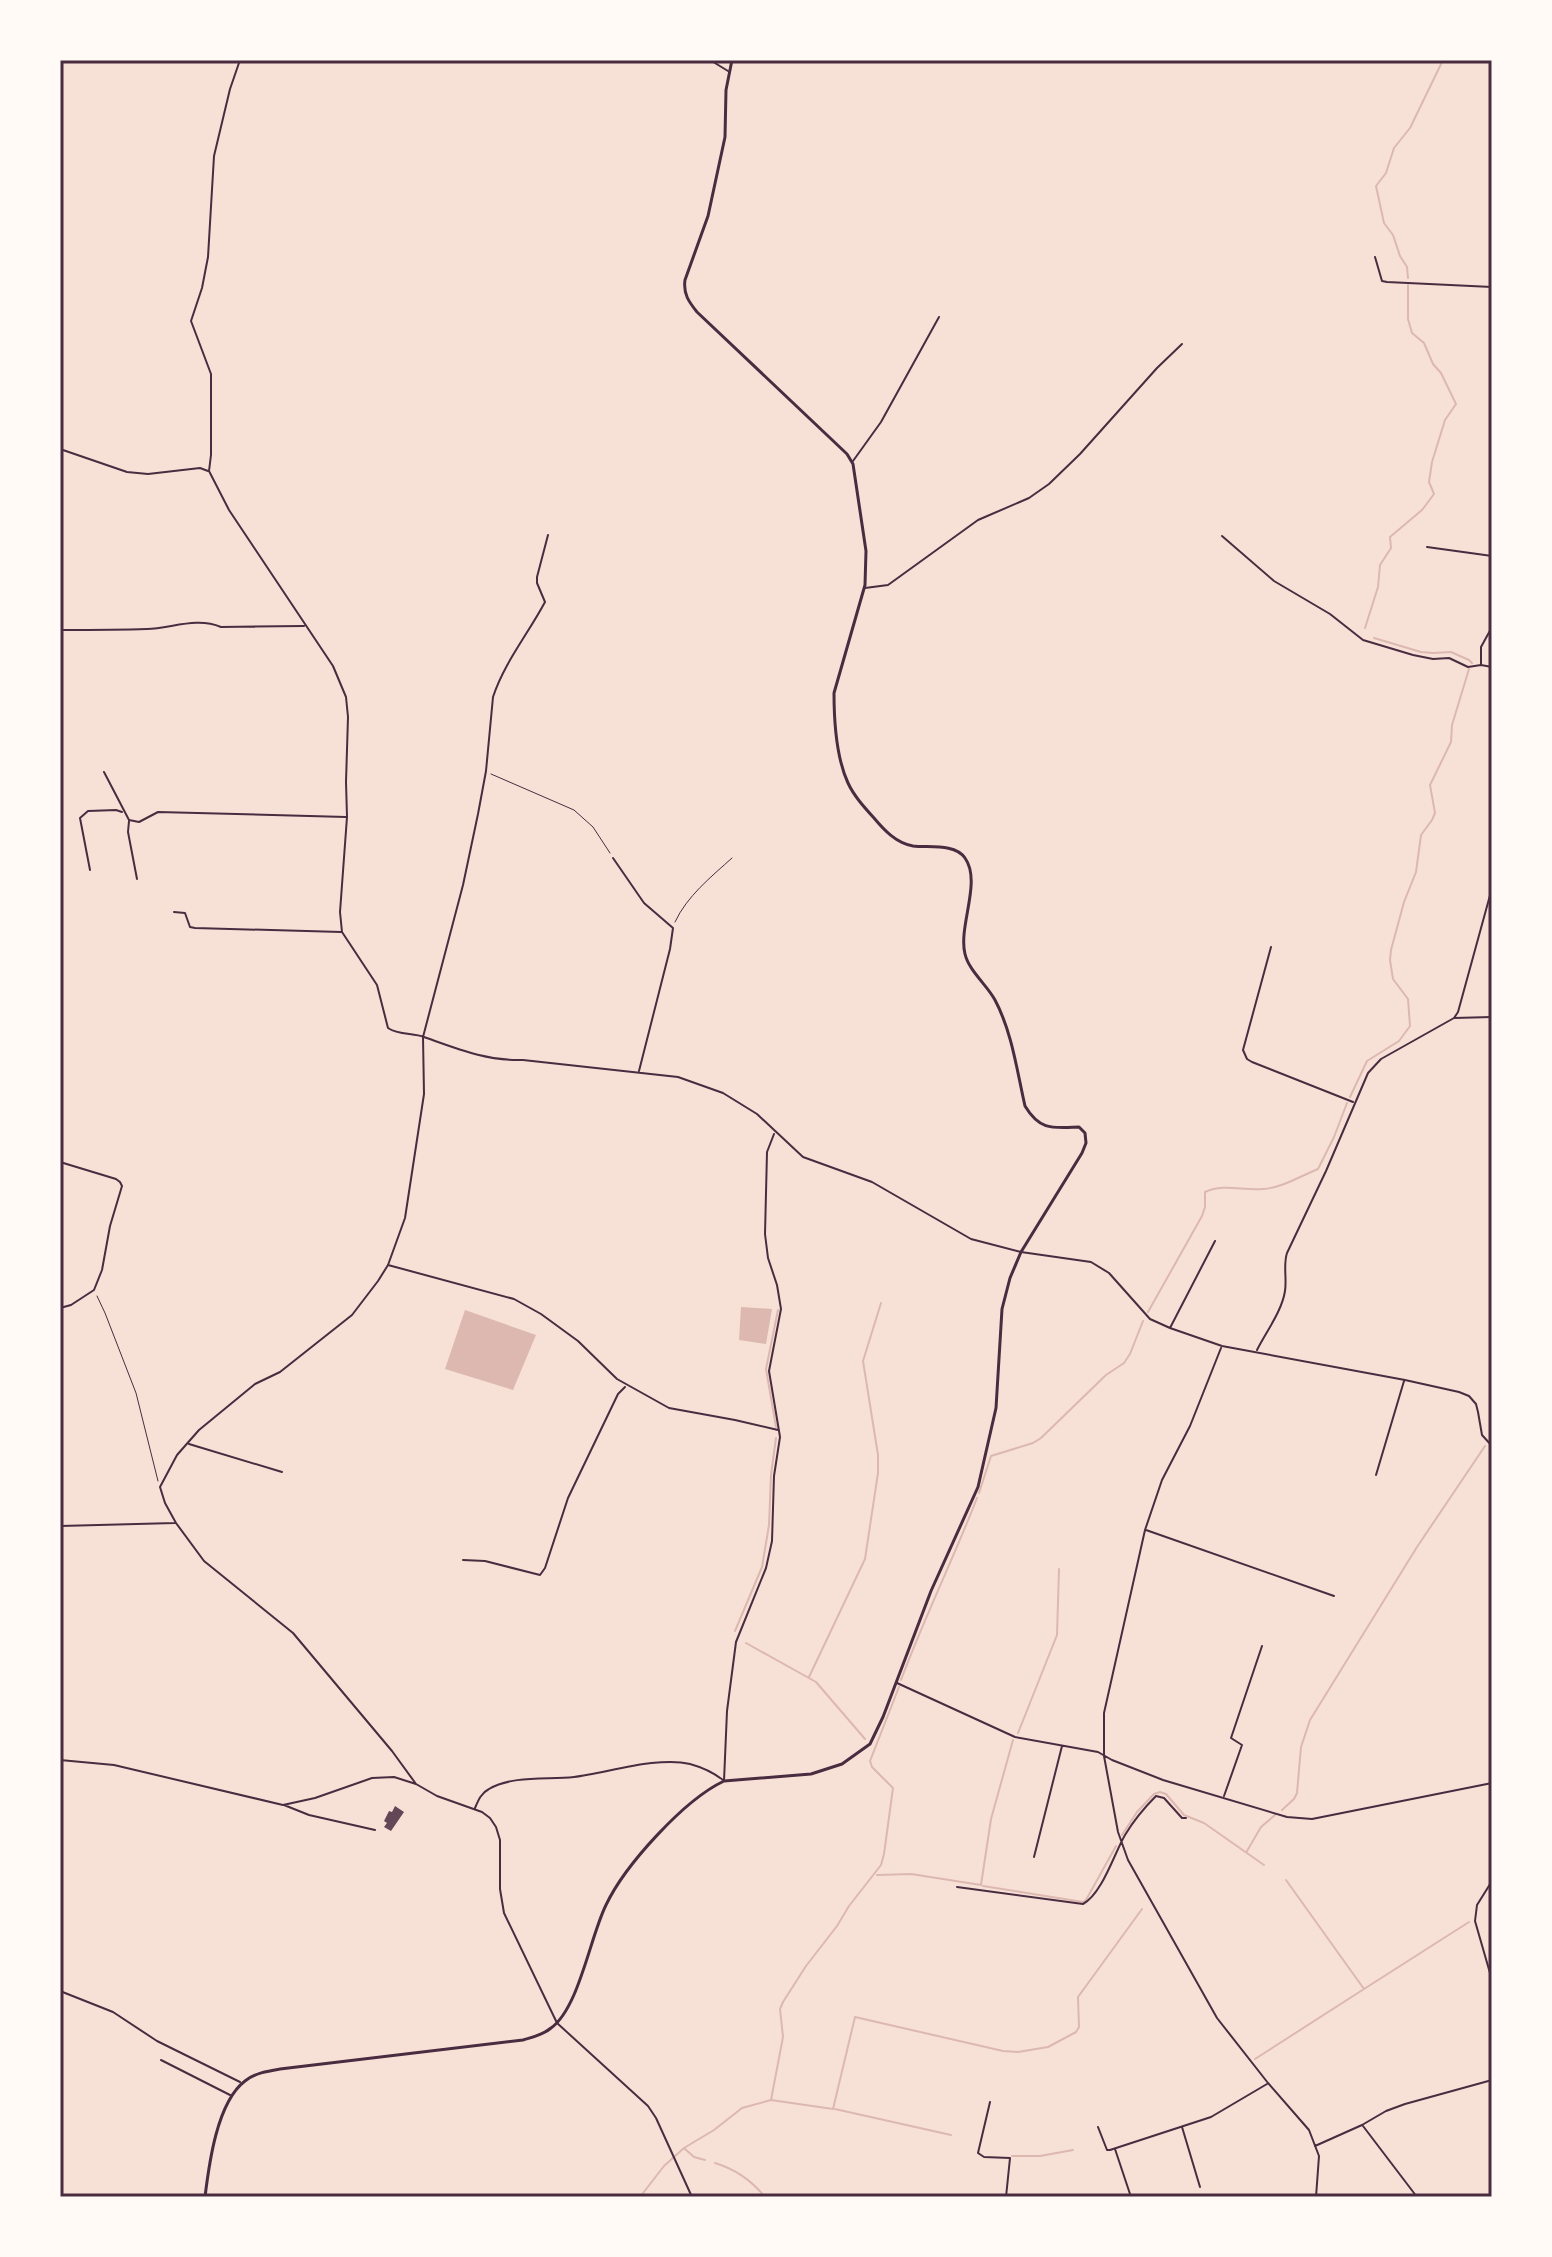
<svg xmlns="http://www.w3.org/2000/svg" width="1552" height="2257" font-family="'Times New Roman',serif">
	<rect width="100%" height="100%" fill="#f7e1d7"/>
	<path fill="#dcb8b0" d="M741,1307l31,2 -6,35 -27,-4z
		M465,1310l71,25 -23,55 -68,-21z"/>
	<g fill="none" stroke-linecap="round" stroke-linejoin="round">
		<path stroke="#dcb8b0" stroke-width="2" d="M1408,278l-1,-11 -7,-11 -7,-21 -9,-12 -8,-37 10,-13 8,-25 16,-20 33,-68
			M1365,628l13,-41 2,-22 11,-17 -1,-11 32,-27 12,-16 -5,-12 3,-20 13,-42 11,-16 -15,-31 -8,-9 -9,-21 -12,-10 -4,-14v-34
			M1374,638l47,14 12,1 18,-1 18,8 3,3
			M1350,1097l17,-36 32,-20 11,-15 -2,-27 -15,-20 -3,-19 1,-10 13,-48 12,-30 5,-37 11,-15 3,-7 -5,-28 21,-43 1,-17 17,-56
			M1148,1312l54,-96 3,-9v-15c19,-9 38,-1 58,-3 18,-1 38,-13 55,-20l16,-32 13,-34
			M776,1427l-10,-58 12,-59
			M1490,1435l2,-3
			M979,1493l12,-37 42,-13 8,-5 65,-63 18,-12 6,-9 13,-33
			M735,1631l27,-64 7,-42 2,-50 5,-37
			M746,1643l70,39 49,57
			M809,1677l56,-118 13,-86v-18l-15,-94 18,-58
			M901,1680c23,-62 52,-120 76,-182
			M1018,1733l39,-98 2,-66
			M1282,1810l12,-11 3,-6 4,-46 9,-27 107,-173 68,-101
			M1122,1835l15,-23 17,-18 6,-2 6,2 18,21 20,8 60,42
			M1247,1851l14,-24 14,-12
			M877,1875l34,-1 70,11 10,-66 22,-79
			M1286,1880l78,109 105,-67
			M983,1886l100,16 3,-2 30,-54
			M1255,2059l109,-70
			M771,2100l62,9 22,-92 148,34 15,1 30,-5 28,-15 3,-5 -1,-30 64,-88
			M835,2109l116,26
			M685,2149l9,8 11,3
			M1012,2156h28l33,-6
			M715,2163c20,6 37,18 50,34
			M640,2197l24,-31 20,-18 30,-18 28,-22 29,-8 12,-63 -3,-28 3,-7 23,-36 31,-40 12,-20 32,-41 3,-11 9,-66 -21,-21 -2,-6 29,-74"/>
	</g>
	<path fill="#644757" d="M395,1806l9,6 -13,19 -7,-4 3,-4 -3,-2 5,-10 3,1z"/>
	<g fill="none" stroke-linecap="round" stroke-linejoin="round">
		<path stroke="#4a2c40" stroke-width="1" d="M1489,60l3,1
			M491,774l83,36 19,17 17,26
			M675,922c12,-26 36,-45 57,-64
			M97,1296l8,17 31,80 22,88"/>
		<path stroke="#4a2c40" stroke-width="2" d="M240,60l-10,29 -16,67 -6,101 -6,31 -11,33 20,53v81l-2,16 20,39 104,156 13,31 2,20 -2,65 1,35 -7,95 2,20 35,53 11,43c10,7 25,5 36,9 34,12 63,24 99,23l155,17 45,16 34,21 46,43 69,25 99,57 50,13 70,10 18,11 41,46 20,9 52,18 183,34 54,12 10,4 7,8 2,8 4,23 10,11
			M710,60l18,11
			M1375,257l7,24 5,1 105,5
			M60,449l67,23 21,2 52,-6 8,3
			M853,461l28,-39 58,-105
			M1222,536l52,45 56,33 33,26 50,15 20,4 16,-1 19,9 13,-2 11,2
			M1427,547l65,9
			M865,588l23,-3 90,-65 51,-22 20,-14 31,-30 77,-86 25,-24
			M60,630c29,0 58,0 87,-1 25,-1 50,-12 74,-2l83,-1
			M1481,664v-17l11,-20
			M104,772l25,48 10,2 19,-10 188,5
			M129,821l-1,11 9,47
			M613,858l31,45 29,25 -3,21 -31,122
			M90,870l-10,-52 8,-7 28,-1 6,2
			M174,912l11,1 5,14 5,1 146,4
			M1271,947l-28,103 4,9 5,3 101,40
			M1454,1018l38,-1
			M60,1162l56,17 4,3 2,4 -12,40 -8,44 -8,20 -23,15 -11,3
			M388,1265l126,34 27,15 37,27 39,38 52,29 66,12 43,10
			M1170,1328l45,-87
			M1221,1348l-31,78 -28,54 -17,50 -41,183v43l14,76 10,28 89,158 51,65 41,47 10,26 -3,41
			M1257,1350c9,-18 25,-39 28,-59 2,-13 -2,-26 2,-38l39,-82 42,-98 13,-14 73,-41 4,-6 34,-124
			M189,1444l93,28
			M1376,1475l28,-94
			M60,1526l115,-3
			M1146,1530l188,66
			M463,1560l22,1 55,14 5,-7 23,-70 50,-104 7,-7
			M897,1683l118,54 83,15 14,8 51,20 124,37 25,2 180,-36
			M60,1760l54,5 169,40 32,-7 57,-20 22,-1 22,7 21,12 45,16 8,6 6,9 4,13v49l4,24 53,110 91,83 8,12 36,79
			M724,1781l3,-70 9,-69 30,-74 6,-27 2,-65 6,-39 -11,-66 12,-62 -4,-24 -9,-27 -3,-24 2,-82 7,-18
			M416,1784l-24,-33 -99,-118 -89,-72 -28,-38 -11,-20 -5,-16 17,-32 22,-25 56,-46 25,-12 72,-57 26,-34 10,-16 17,-47 19,-124 -1,-57 40,-152 15,-71 8,-43 7,-74c11,-34 35,-63 52,-95l-8,-19v-6l11,-42
			M1224,1796l18,-51 -11,-7 31,-92
			M284,1805l25,10 66,15
			M475,1808c3,-7 6,-15 14,-19 24,-14 59,-9 85,-12 33,-4 84,-21 116,-13 11,3 24,9 33,16
			M1034,1857l28,-111
			M1492,1881l-15,24 -2,16 17,59
			M957,1887l126,17c19,-10 31,-50 42,-69 9,-15 19,-27 31,-39l8,2 18,20h4
			M60,1991l53,21 44,29 83,41
			M161,2060l69,35
			M990,2102l-12,51 6,4 26,1 -4,39
			M1363,2126l54,71
			M1098,2127l9,23h3l101,-33 56,-33
			M1182,2127l18,60
			M1315,2146l47,-21 24,-14 19,-7 87,-24
			M1115,2149l16,48"/>
		<path stroke="#4a2c40" stroke-width="3" d="M205,2197c4,-33 12,-95 40,-116 10,-8 23,-10 35,-12l243,-29c10,-3 20,-5 28,-12 28,-20 39,-91 55,-123 19,-40 78,-105 118,-124l87,-7 31,-10 28,-20 13,-27 48,-126 47,-104 18,-79 6,-99 8,-31 11,-26 61,-99 4,-10 -1,-10 -6,-6c-26,1 -39,4 -54,-21 -8,-35 -13,-74 -30,-106 -8,-15 -26,-29 -30,-46 -7,-28 17,-72 0,-96 -10,-15 -37,-10 -52,-12 -17,-3 -29,-16 -39,-28 -10,-11 -20,-22 -26,-35 -12,-26 -14,-61 -14,-90l31,-108 1,-34 -13,-87 -6,-10 -150,-142c-8,-10 -14,-18 -12,-32l23,-64 17,-79 1,-47 6,-30"/>
	</g>
	<rect width="1552" height="2257" fill="none" stroke="#fffaf5" stroke-width="124"/>
	<rect x="62" y="62" width="1428" height="2133" fill="none" stroke="#4a2c40" stroke-width="3"/>
</svg>
